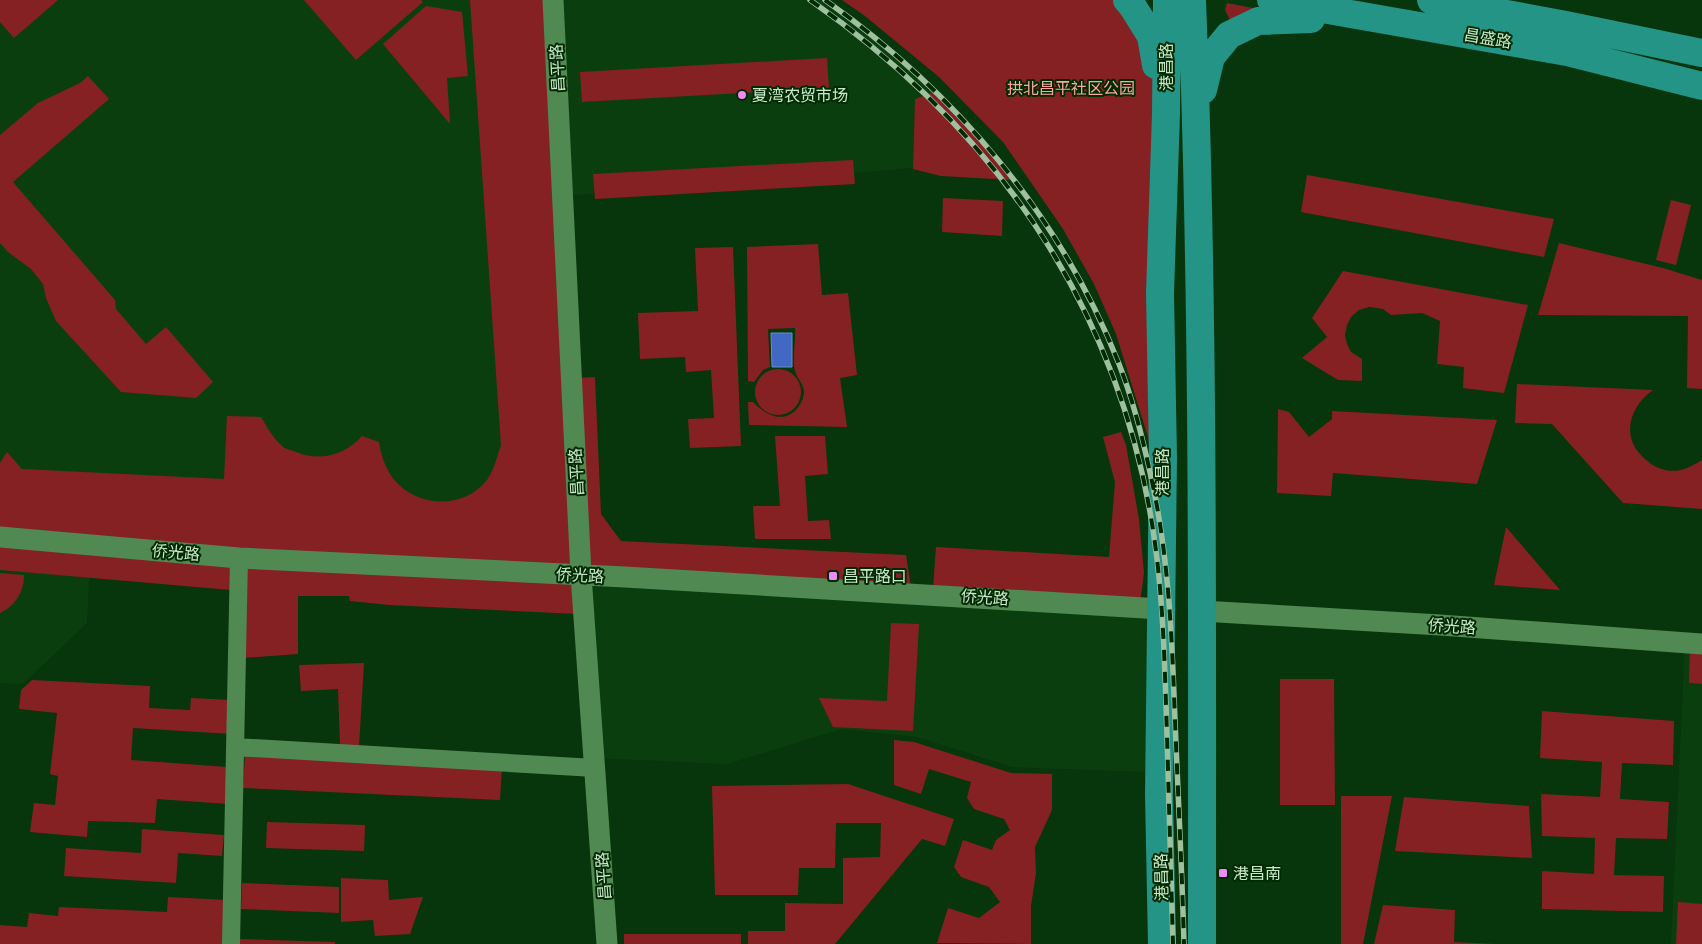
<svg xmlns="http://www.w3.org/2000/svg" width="1702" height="944" font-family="'Noto Sans','Noto Sans SC',sans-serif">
	<rect width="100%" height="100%" fill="#07350c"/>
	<path fill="#0b3e0f" d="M0,0h553l28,574 -581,-38z
		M554,0h268l51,37 61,55 -19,7 -2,69 -350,28z
		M0,538l91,8 -4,77 -64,61 -23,-1z
		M582,575l578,34 -10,163 -138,-5 -95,-30 -75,-8 -115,35 -132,-6z
		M1685,643l17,1v300h-31z"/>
	<path fill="#852123" d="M0,0h58l-44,38 -14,-16z
		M304,0h117l2,2 -67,58z
		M470,0h78l30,570 -578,-35v-72l7,-11 15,17 202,10 3,-63 34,1c6,10 12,21 21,29 3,3 9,4 14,6 24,10 49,3 66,-16l17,6c2,15 8,31 19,42 24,24 67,24 89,-4 7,-10 10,-23 14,-35z
		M842,0h284l39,114 -3,390 -14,-67 -32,-103 -22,-50 -31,-55 -60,-87 -64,-65 -74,-61z
		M1227,3l26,5 1,2 -24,10 -5,-10z
		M426,6l36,6 6,64 -21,2 3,46 -67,-80z
		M827,58l2,30 -247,14 -2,-30z
		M88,76l21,23 -96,83 102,118 1,9 30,35 20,-17 47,55 -17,16 -75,-6 -65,-71 -10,-23 -3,-14 -12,-15 -23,-17 -8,-9v-108l38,-32 42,-20z
		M934,92l39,40 39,48 -71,-4 -28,-7 2,-70z
		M853,160l2,24 -260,15 -2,-25z
		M1307,175l247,44 -10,38 -243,-45z
		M943,198l60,3 -1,35 -60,-4z
		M1671,200l20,5 -15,60 -20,-5z
		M1559,243l104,25 39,12v109l-15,-1 1,-72 -150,-1z
		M818,244l4,51 26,-2 9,82 -17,3 7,49 -98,-2 -1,-23h5c13,14 33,23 46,4 3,-4 5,-9 5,-14 0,-9 -8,-14 -9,-21 -3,-14 1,-30 0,-43l-27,1 2,38 -7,3 -9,12 -6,-1 -1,-134z
		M733,247l8,199 -51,2 -2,-29 26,-1 -3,-48 -25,2 -1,-15 -45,2 -2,-46 60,-2 -3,-63z
		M1343,271l185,34 -24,88 -41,-5 1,-21 -27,-3 3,-43 -18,-8 -31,2 -8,-6 -14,-2 -10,3 -8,7 -4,8 -2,10 2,9 4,8 11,7v22l-24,-1 -36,-22 25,-21 -15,-19z
		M755 392a23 23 0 1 1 46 0a23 23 0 1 1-46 0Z
		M595,377l6,137 20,27 285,14 5,32 -327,-16 -9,-193z
		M1517,384l136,6c-24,17 -33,48 -8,69 10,9 22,14 36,11 8,-2 14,-6 21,-10v49l-79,-6 -71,-79 -37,-1z
		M1278,409l11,3 20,25 23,-18v-8l165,9 -20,64 -144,-11 -2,23 -54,-3z
		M1121,432l5,13 13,74 5,54 -4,30 -207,-15 3,-41 173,10 6,-75 -12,-45z
		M775,436h50l3,38 -23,2 3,45 21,-1 2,19h-76l-2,-33h27z
		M1506,527l54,63 -66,-5z
		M0,541l575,38 3,35 -189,-9 -39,-4 -1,-5h-51v58l-56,4v-67l-242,-21z
		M0,573l24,2c0,17 -9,31 -24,38z
		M891,623l28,1 -6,107 -80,-4 -14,-29 68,3z
		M1690,647l12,1v36l-13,-1z
		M364,663l-5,84 -19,-1 -2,-57 -37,2 -2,-26z
		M1280,679h54l1,126h-55z
		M32,680l118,6 -1,22 41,2 1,-12 41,2v34l-99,-6 -2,32 97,7v37l-71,-5 -2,24 -67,-2 -1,16 -57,-5 4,-29 21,2 3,-29 -8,-2 7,-61 -38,-4 2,-19z
		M1542,711l132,10 -1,44 -51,-2 -2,36 49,3 -2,37 -51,-1 -2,37 50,1 -1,36 -121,-3v-38l52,3 1,-36 -53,-2 -1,-42 59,3 2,-35 -62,-4z
		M894,740l20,2 97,31 41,1v36l-17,37 1,26 -5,33v38l-94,-1 11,-35 31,10 21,-16 -11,-15 -28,-10 -7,-10 9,-27 29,10 4,-10 14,-10 -6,-11 -30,-10 -7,-11 4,-16 -42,-13 -8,25 -27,-9z
		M245,755l257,12 -2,33 -257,-12z
		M848,784l106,35 -9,27 -23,-7 -87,105h-87v-13h37v-28l58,1v-46l37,-1 1,-34h-45l-1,45h-36l-1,27h-83l-3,-109z
		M1341,796h51l-29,148h-22z
		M1404,797l125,9 3,52 -137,-7z
		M267,822l98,3 -1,26 -98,-3z
		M142,829l82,6 -2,21 -44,-3 -2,30 -112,-7 2,-28 75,5z
		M341,878l47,2 1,20 34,-3 -13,37 -35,2 -2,-16 -32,2z
		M242,883l97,4v26l-98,-4z
		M168,897l59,3 -1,44h-226v-19l27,2 2,-14 29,3 1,-9 108,5z
		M1678,902l24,2v40h-26z
		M1383,905l72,5 -1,32 41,2h-121z
		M624,934h117v10h-117z
		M238,939l97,3v2h-98z"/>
	<path fill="#4168c2" stroke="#6a8ec4" d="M771,333h21v34h-20z"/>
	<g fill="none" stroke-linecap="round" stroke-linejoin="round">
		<path stroke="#508951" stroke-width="18" d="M235,747l360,21
			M231,944l8,-386"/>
		<path stroke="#508951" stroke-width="21" d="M553,0l28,575 26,369
			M0,537l239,21 386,19 536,32
			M1202,611l238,14 262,19"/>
		<path stroke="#239485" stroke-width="28" d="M1127,0l6,7 18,29 5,29
			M1192,0c12,315 10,629 10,944
			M1271,0l296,52 135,34
			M1431,0l135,25 136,28
			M1203,90l8,-33 18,-22 29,-14 53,-2
			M1162,944l-3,-149 4,-337 -3,-165 6,-179 1,-114"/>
		<g stroke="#9ec09f" stroke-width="5.5">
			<path id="rail" d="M810,0c194,135 319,323 347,559 7,59 8,118 10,176 2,70 4,139 6,209
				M825,0c129,91 236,216 294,364 14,36 24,75 32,113 18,79 21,162 24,243 3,75 7,149 9,224"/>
		</g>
		<use href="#rail" stroke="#002b02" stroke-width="4" stroke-dasharray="11" stroke-linecap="butt"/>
	</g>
	<g fill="#ef8bf7" stroke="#002b02" stroke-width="2">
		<circle cx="742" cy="95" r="5"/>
		<rect x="828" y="571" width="10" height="10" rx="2.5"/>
		<rect x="1218" y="868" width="10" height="10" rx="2.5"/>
	</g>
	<g text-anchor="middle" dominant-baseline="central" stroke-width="4" stroke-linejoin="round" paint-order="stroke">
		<g font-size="16" fill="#cae8c9" stroke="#002b02">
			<text transform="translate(1488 38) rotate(10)">昌盛路</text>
			<text transform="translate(1166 67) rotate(-90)">港昌路</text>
			<text transform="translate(557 68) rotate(-93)">昌平路</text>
			<text transform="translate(576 472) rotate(-93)">昌平路</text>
			<text transform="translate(1162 472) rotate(-90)">港昌路</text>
			<text transform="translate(176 552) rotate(5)">侨光路</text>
			<text transform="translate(580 575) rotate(3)">侨光路</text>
			<text transform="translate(985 597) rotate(4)">侨光路</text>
			<text transform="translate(1452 626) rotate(4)">侨光路</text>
			<text transform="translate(603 876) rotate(-94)">昌平路</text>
			<text transform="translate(1161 877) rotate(-91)">港昌路</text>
		</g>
		<g font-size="16" fill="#fea59e" stroke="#002b02">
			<text x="1071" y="88">拱北昌平社区公园</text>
		</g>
		<g font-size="16" fill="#cae8c9" stroke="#002b02" text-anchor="start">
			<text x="752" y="95">夏湾农贸市场</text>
			<text x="843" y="576">昌平路口</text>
			<text x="1233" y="873">港昌南</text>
		</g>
	</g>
</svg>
